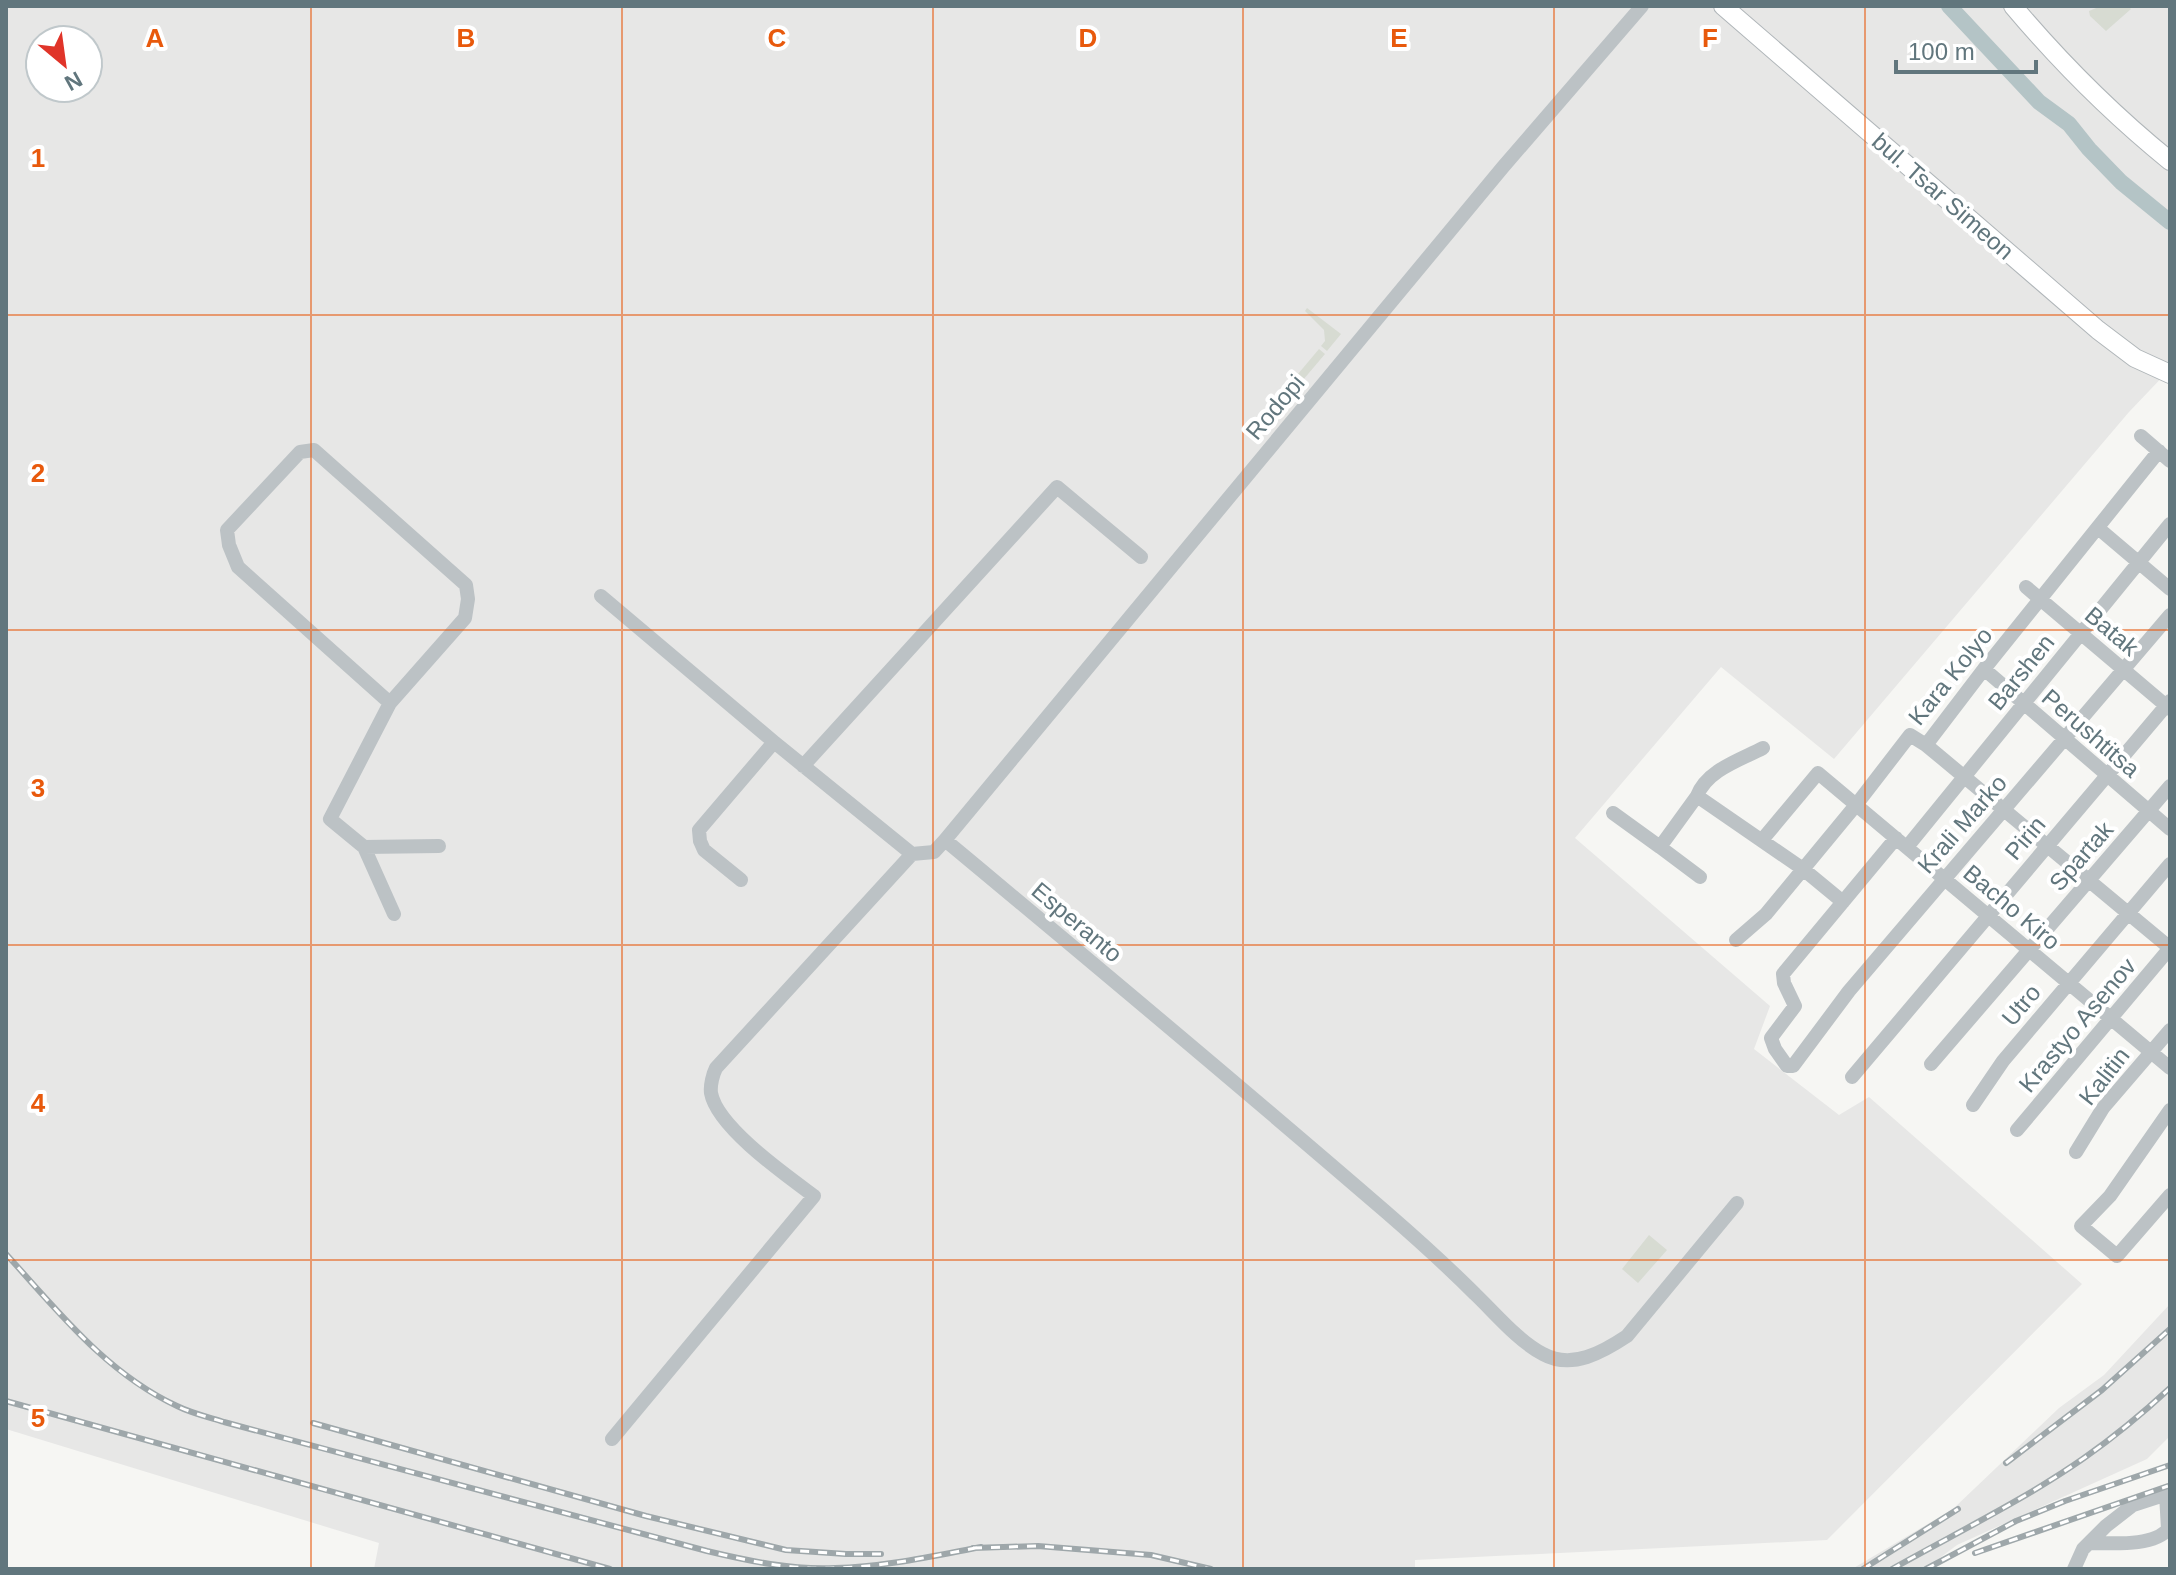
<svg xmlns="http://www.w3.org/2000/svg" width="2176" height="1575" font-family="Helvetica,sans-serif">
	<rect width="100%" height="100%" fill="#f6f6f3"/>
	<path fill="#e7e7e6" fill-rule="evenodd" d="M6,6h2164v363l-41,43 -295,347 -113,-92 -146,171 195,168 -16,43 85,66 30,-18 213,187 -255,256 -412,20v9h-1041l5,-26 -373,-114zM40,40h48v48h-48z
		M2170,1304v132l-23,23 -190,86 -32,24h-73l101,-60 106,-101 45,-33z"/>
	<path fill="#d7dbd2" d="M2101,6h27l3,3 -25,22 -16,-15 -1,-5z
		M1307,308l34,26 -14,17 -6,-5 4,-5 -1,-11 -19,-19z
		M1319,349l6,5 -33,39 -5,-1v-5z
		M1649,1235l18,15 -29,33 -16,-14z"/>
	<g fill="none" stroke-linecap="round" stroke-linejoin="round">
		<path stroke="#b4c4c6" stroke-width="16" d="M1949,6l90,96 30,22 20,25 32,33 49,40"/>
		<g stroke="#b0b6b9" stroke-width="20">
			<path id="major" d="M1723,6l375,324 37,28 35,16
				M2013,6c48,57 99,108 157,155"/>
		</g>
		<path stroke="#bcc2c5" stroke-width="14" d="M2141,436l29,25
			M2098,528l72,61
			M2026,587l144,122
			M601,596l173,146 138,112 22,-2 11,-12c148,123 295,246 441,372 30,26 60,53 89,82 20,19 43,47 68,60 29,16 60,-2 84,-18l110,-133
			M1984,669l186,160
			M390,703l75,-85 3,-19 -2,-14 -152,-135 -14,2 -73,78 2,15 9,22 152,136 -60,116 34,28 75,-1
			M1926,745l244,203
			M1763,748c-23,12 -56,22 -66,48l106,73 40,33
			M803,766l254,-279 84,70
			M1613,813l47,34 37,-51
			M1896,838l-113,136 1,9 11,23 -24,32 4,11 12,17h6l56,-75 321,-376
			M945,840l558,-673 139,-161
			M1762,840l56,-67 352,295
			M364,847l30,67
			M1660,847l40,30
			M1907,847l263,-323
			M741,880l-37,-30 -4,-9 -1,-11 75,-88
			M1736,940l30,-26 90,-109 54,-70 16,10 58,-76 175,-218
			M1931,1064l239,-278
			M1852,1077l318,-376
			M1973,1105l30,-44 167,-197
			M2170,1110l-60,86 -29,30 36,30 53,-61
			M2017,1130l153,-182
			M2076,1152l27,-44 67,-78
			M612,1439l202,-243c-27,-20 -97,-69 -103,-103 -1,-8 2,-19 5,-25l196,-214
			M2090,1543c21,0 64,4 78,-14l-2,-35
			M2074,1569l9,-20 23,-23 27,-21 37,-12"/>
		<use href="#major" stroke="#fff" stroke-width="18"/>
		<g stroke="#9ea7aa" stroke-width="6">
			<path id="rail" d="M6,1254c52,57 100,119 171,152 14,7 31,11 47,16l483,129c42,10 84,19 128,17 49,-1 98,-12 146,-21
				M6,1401l604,168
				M313,1423l333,93 140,34 60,4h35
				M2006,1463l96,-73 68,-61
				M973,1548l65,-2 113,9 60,14
				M1975,1553l193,-67
				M1863,1569l95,-60
				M1892,1569c64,-36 132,-69 192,-111 30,-21 59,-45 86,-70
				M1926,1569l90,-48 49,-20 105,-36"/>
		</g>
		<use href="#rail" stroke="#fff" stroke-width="3" stroke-dasharray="9" stroke-linecap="butt"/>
	</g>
	<path fill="none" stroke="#e8590c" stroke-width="2" stroke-opacity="0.55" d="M311,6v1563M622,6v1563M933,6v1563M1243,6v1563M1554,6v1563M1865,6v1563M6,315h2164M6,630h2164M6,945h2164M6,1260h2164"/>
	<g text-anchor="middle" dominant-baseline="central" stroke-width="8" stroke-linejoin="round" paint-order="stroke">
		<g font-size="24" fill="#61767d" stroke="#fff">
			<text transform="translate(1943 196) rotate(41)">bul. Tsar Simeon</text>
			<text transform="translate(1275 407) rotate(-50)">Rodopi</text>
			<text transform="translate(2112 631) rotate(40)">Batak</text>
			<text transform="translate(2021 672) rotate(-51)">Barshen</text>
			<text transform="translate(1950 676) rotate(-51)">Kara Kolyo</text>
			<text transform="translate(2091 733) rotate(41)">Perushtitsa</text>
			<text transform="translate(1962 824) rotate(-49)">Krali Marko</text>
			<text transform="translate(2025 838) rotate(-50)">Pirin</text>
			<text transform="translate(2081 856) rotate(-49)">Spartak</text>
			<text transform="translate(2012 907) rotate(40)">Bacho Kiro</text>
			<text transform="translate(1077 922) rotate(40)">Esperanto</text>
			<text transform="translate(2021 1005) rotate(-50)">Utro</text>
			<text transform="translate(2077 1025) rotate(-50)">Krastyo Asenov</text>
			<text transform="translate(2104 1076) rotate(-52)">Kalitin</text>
		</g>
	</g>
	<g font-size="26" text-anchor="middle" font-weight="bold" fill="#e8590c" stroke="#fff" stroke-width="8" stroke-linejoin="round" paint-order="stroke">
		<text x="155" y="47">A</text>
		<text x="466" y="47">B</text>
		<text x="777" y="47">C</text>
		<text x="1088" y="47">D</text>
		<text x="1399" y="47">E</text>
		<text x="1710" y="47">F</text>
		<text x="38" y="167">1</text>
		<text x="38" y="482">2</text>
		<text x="38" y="797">3</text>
		<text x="38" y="1112">4</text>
		<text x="38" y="1427">5</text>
	</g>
	<rect width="2176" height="1575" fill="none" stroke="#61767d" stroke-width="16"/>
	<g transform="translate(64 64) rotate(151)"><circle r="38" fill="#ffffff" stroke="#c0c8cb" stroke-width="2"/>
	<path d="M0-6L14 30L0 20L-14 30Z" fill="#e03429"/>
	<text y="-12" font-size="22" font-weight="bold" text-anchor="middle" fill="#61767d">N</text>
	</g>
	<path d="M1896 60v12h140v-12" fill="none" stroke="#61767d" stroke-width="4"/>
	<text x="1908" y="60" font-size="24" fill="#61767d" stroke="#ffffff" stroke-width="6" paint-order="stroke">100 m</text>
</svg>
